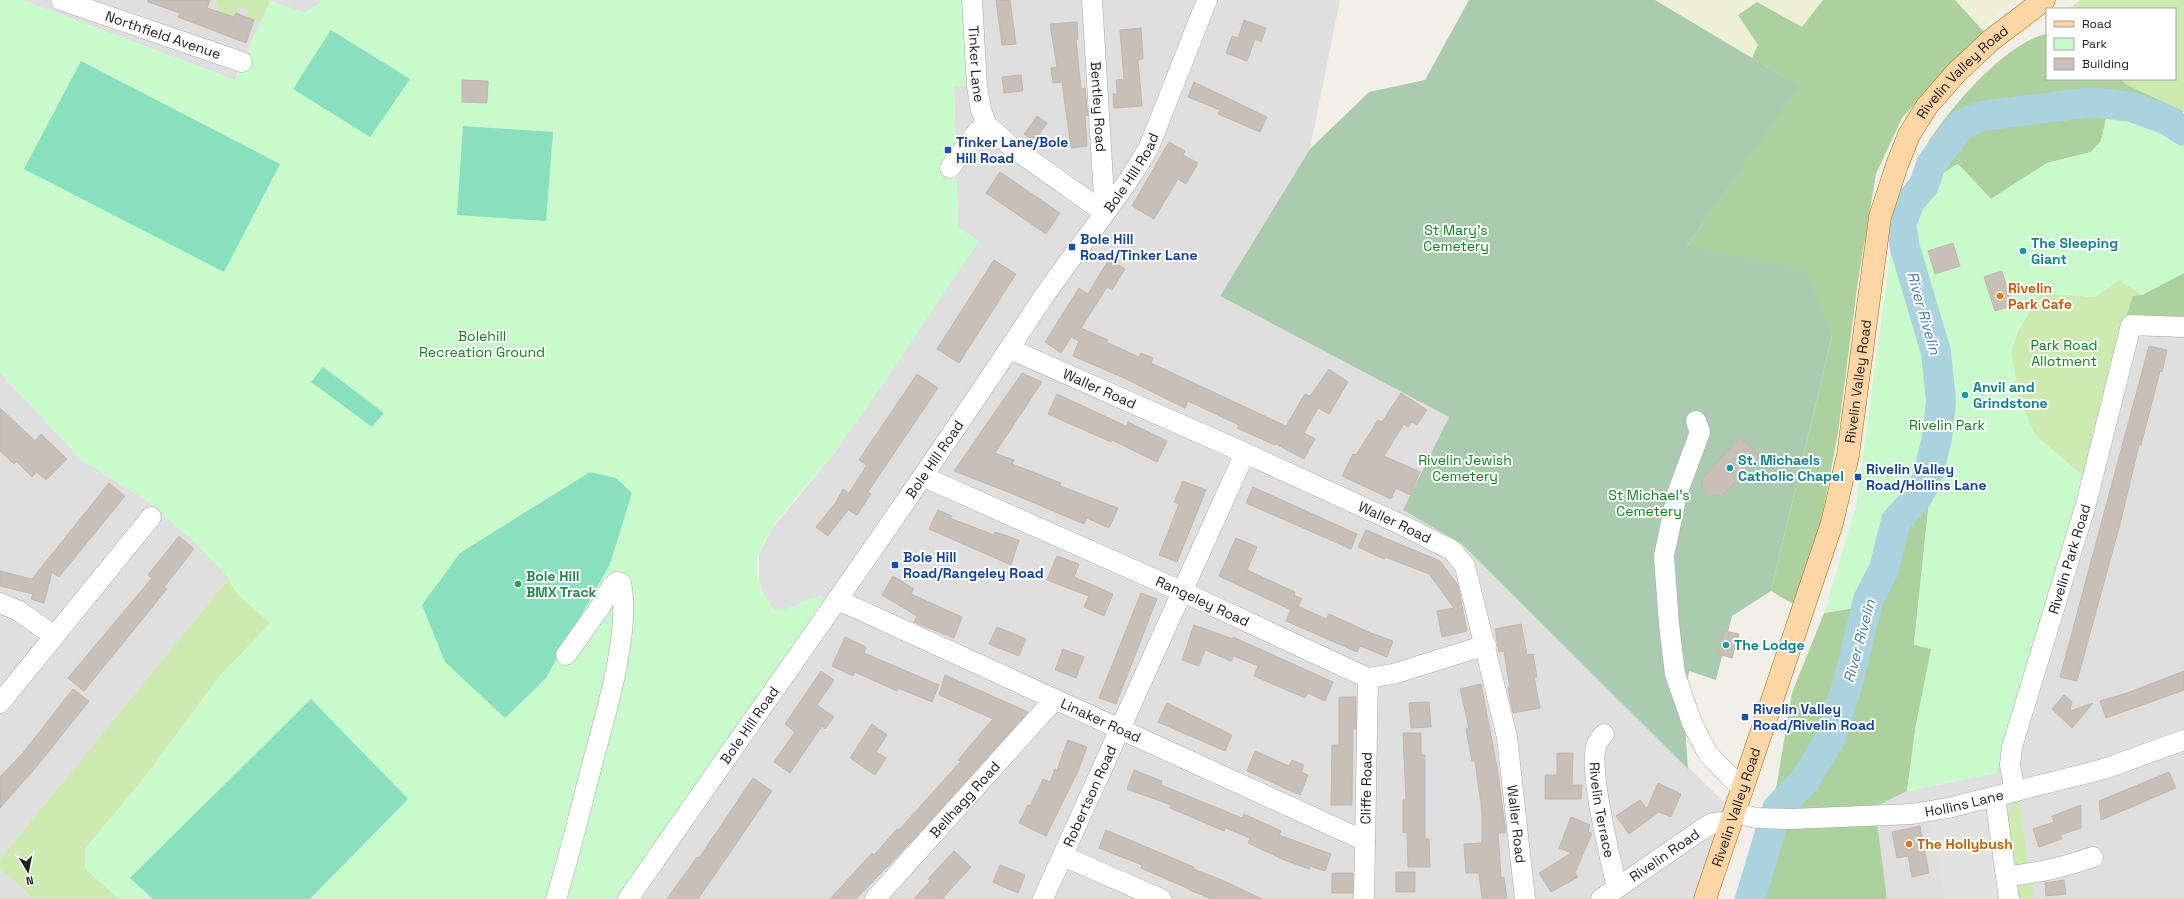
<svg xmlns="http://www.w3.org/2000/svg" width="2184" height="899" font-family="'Space Grotesk',sans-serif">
	<rect width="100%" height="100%" fill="#f2efe9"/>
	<path fill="#e0dfdf" d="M22,0h299l-1,3 -15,10 -35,-12 -35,79z
		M965,0h375l-30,149 -90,147 229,121 -42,95 55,32 267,263 -30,92h-1082l209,-301 -7,-2 -37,15 -8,-1 -10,-14 -5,-16v-26l13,-25 63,-77 144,-211 -21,-13 -4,-142 16,-1z
		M2184,316v583h-297l-12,-92 32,-16 89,-18 127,-446z
		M0,373l83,88 63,39 49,42 34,36 -229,281z
		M0,869l34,30h-34z"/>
	<path fill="#eef0d5" d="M1655,0h168l-21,27 -45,-25 -19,13 20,30 -6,13z
		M1955,0h60l-35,28z"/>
	<path fill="#cdebb0" d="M215,0h56l-24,50 13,-28 -14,-5 2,-7 -9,-4 -5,11 -14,-5z
		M2080,0h104v112l-57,-27 -6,-6h54v-70h-106z
		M2119,280l23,15 -57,183 -50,-43 -15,-33 -9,-50 7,-21 23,-38 54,4z
		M229,578l3,8 39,37 -53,55 -70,95 -63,76v19l34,31h-85l-34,-30v-10z
		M2020,801l1,15 13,83h-16l-12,-78 4,-15z"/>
	<path fill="#add19e" d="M1823,0h132l31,34 -42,38 -42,46 -26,56 -18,107 -20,152 -17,89 -28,82 -22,-13 61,-255 -145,-90 111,-160 -46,-28 6,-13 -20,-30 19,-13 45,25z
		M2047,34v45h74l6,6 56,26 1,16 -23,-16 -44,-18 -17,2 7,20 -6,26 -10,11 -44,11 -56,36 -33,-35 -19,12 -30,6c7,-13 12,-29 20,-41 22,-34 78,-100 118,-107z
		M2184,273v43l-61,11 10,-31 9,-1z
		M1929,501l-15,143 18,5 -16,76 -9,66 -32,16 12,92h-143l16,-45 17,-71 15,-90 32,-80 30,-5 14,54 24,-144z"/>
	<path fill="#aacbaf" d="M1469,0h186l144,86 -112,160 119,24 26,66 -61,255 -39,25 -16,64 -27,-9 -5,39 4,59 -226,-225 -59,-34 46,-93 -229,-121 90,-147 59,-57 56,-12z"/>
	<path fill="#c8facc" d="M0,0h22l213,80 35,-79 35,12 15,-10 1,-3h644l5,85 -16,1 4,141 21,14c-48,70 -93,142 -144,210 -21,29 -65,70 -76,102 -7,20 4,42 15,57 19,2 34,-17 53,-13l-210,302h-498l-34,-31v-19l63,-76 70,-95 52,-55 -33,-29 -8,-16 -34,-36 -49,-42 -63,-39 -83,-88z
		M2107,115l31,3 38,19 8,8v128l-42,22 -23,-15 -24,17 -54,-4 -23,38 -7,21 9,50 15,33 50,43 -26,93 -63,202 -89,18 9,-66 15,-76 -17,-4 15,-144 -37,17 -24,145 -14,-55 -30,5 32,-107 37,-272 16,-52 30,-6 18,-12 34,35 56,-36 44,-11 10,-11z"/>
	<path fill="#88e0be" d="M331,30l79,49 -40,58 -77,-48z
		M81,61l199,103 -56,108 -200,-103z
		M463,126l90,6 -7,89 -89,-6z
		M323,367l61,46 -12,14 -61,-45z
		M590,472l26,6 16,15 -22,71 -64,114 -41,40 -60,-56 -23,-57 38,-52z
		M311,699l97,100 -98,100h-157l-23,-21z"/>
	<path fill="#e2e2e2" d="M1997,803l12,96h-64l-16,-80z"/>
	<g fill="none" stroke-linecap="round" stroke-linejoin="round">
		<path stroke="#aad3df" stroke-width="30" d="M1750,899l27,-90 28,-29 26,-43 18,-58 19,-79 16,-31 12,-48 21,-23 10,-19 10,-41 4,-37 -5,-49 -31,-104 -4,-24 9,-22 14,-17 7,-21 30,-39 21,-9 111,-14 38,5 36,13 17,11"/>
	</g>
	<path fill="#c7bfb8" stroke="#c4b6ab" d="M148,0h62l-3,8 27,9 2,-4 18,7 -8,23 -68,-26 2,-4 -32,-11z
		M996,0h14l6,44 -14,1z
		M1244,20l22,8 -5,14 -6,-3 -8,22 -21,-8 6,-17 6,2z
		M1077,22l1,17 -2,1 5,49 4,-1 2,19 1,8 -3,1 2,30 -16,2 -9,-66 -9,1 -2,-15 6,-1 -7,-43z
		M1141,28l2,31 -5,1 4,46 -28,2 -1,-14h4l-1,-14 8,-1 -4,-49z
		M1021,75l2,16 -19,2 -2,-16z
		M462,80l26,1 -1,22 -25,-1z
		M1194,82l73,35 -7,15 -42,-18 2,-4 -32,-13z
		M1037,116l10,7 -13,19 -10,-8z
		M1169,142l16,9 -2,4 15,8 -12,21 -8,-5 -24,40 -22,-13z
		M1000,172l60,41 -14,21 -60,-41z
		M1953,243l7,23 -25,8 -7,-23z
		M1109,259l16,10 -13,21 -5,-3 -26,41 27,12 -2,2 33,15 2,-4 12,5 -2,5 135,63 19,-32 5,2 19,-27 19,13 -19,32 -11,-6 -14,25 11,6 -11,20 -28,-15 -1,1 -38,-17 2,-3 -51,-24 -3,7 -61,-30 -51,-22 6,-15 -8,-4 -10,16 -16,-11 34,-54 9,6z
		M994,260l22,14 -57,89 -22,-14z
		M2002,271l10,35 -17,5 -11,-34z
		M2149,346l18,4 -5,22 -2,-1 -19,74h-2l-19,79 -43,157 -17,-4z
		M1022,373l20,9 -47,71 19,7 -2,4 49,19 -1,3 58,22 -9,20 -22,-10 -3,6 -76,-32 -54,-21z
		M917,374l21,14 -70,104 3,2 -14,21 -9,-5 -20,26 -12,-9 20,-25 7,-13 6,4 18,-28 -8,-5z
		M1401,393l26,17 -10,15 -5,-3 -4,5 -4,-3 -20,32 36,16 -10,23 -14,-7 -5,11 -49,-23 11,-22 3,1 22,-35 4,2z
		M1057,394l69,32 2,-4 39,19 -10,21 -45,-22 -1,2 -63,-28z
		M0,408l35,33 6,-7 26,25 -21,21 -10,-8 -4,5 -16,-16 -2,3 -14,-13z
		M1740,437l19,19 -37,40 -13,-2 -6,-6 -1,-9z
		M1183,481l23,9 -29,72 -18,-7 20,-51 -5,-2z
		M109,483l16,13 -66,81 -7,-5 -8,31 -13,-4 2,-5 -33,-8v-15l32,8z
		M1253,487l104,47 -6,15 -105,-46z
		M938,510l14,6 -2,2 44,17 1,-3 24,8 -8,25 -82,-36z
		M1366,530l74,31 18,24 9,46 -25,6 -5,-26 17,-3 -25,-34 -44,-17 -1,2 -26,-12z
		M179,536l15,13 -30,38 3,2 -83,102 -16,-13 84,-100 -4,-3z
		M1236,538l21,9 -10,23 48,22 -1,3 8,4 -4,7 28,13 3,-5 42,19 22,8 -6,16 -27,-11 -3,6 -71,-31 5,-11 -72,-34z
		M1057,556l22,8 -5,13 39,17 -9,22 -20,-9 5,-11 -42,-16z
		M893,576l21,13 -3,5 51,23 -8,21 -40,-16 3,-6 -35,-21z
		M1141,593l16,6 -41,105 -17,-6z
		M1521,624l6,31 6,-1 4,23h-3l6,31 -27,5 -5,-25h2l-6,-37 -5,1 -4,-23z
		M1194,625l39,14v-2l100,45 -8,19 -17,-8 -3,5 -51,-22 4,-10 -24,-10 -3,5 -26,-11 -6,16 -17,-6z
		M997,627l29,12 -7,17 -30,-12z
		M1724,631l15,3 -7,24 -14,-4z
		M845,637l21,10 -2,6 75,32 -7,17 -34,-14 -1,3 -42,-19 -2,4 -21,-10z
		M1063,649l21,8 -8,21 -21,-8z
		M821,671l13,9 -17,25 17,12 -9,12 -3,-3 -32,47 -16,-11 21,-30 -10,-8z
		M2184,671v19l-78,28 -6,-17 27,-8z
		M945,675l83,37 -115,128 -57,59h-26l42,-46 2,2 23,-26 2,1 62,-69 -3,-1 35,-41 -54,-24z
		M1481,684l16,83 7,51 2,15h-8l3,45 3,-1 3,22h-25l-3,-26h-13l-2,-29 18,-1v-31l-7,-51h-3l-6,-32 3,-1 -9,-39z
		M73,689l16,12 -51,64 -38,43v-31l22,-23z
		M2064,695l8,7 -2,9 23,-8 -21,25 -20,-19z
		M1339,697h17v32h-3l-1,76h-21l1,-60h7z
		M1429,702l2,25 -20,1 -2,-25z
		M1167,703l65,32 -7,16 -67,-29z
		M872,724l15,11 -11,17 10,6 -11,17 -25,-17z
		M1403,733h18v22h4v84h4l1,28h-22l-1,-35 -4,1v-33h3z
		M1068,740l19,7 -9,24 -32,65 -27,-13 9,-18 2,1 13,-27 7,3 5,-13 2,1z
		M1255,751l34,15 3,-6 12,5 -3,7 7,3 -8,20 -53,-24z
		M1557,753h16l-1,32h10l-1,14h-36v-24h12z
		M1134,770l28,11 -1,4 81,33 2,-4 37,17 -2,4 52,19 -6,17 -15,-5 -1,3 -27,-10 -34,-16 2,-5 -24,-10 -2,3 -54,-23 1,-3 -44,-16z
		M2169,772l7,16 -75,32 -2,-19z
		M753,778l19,13 -58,85 -16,23h-31l30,-42 2,1z
		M1658,783l23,11 -10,23 -12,-5 -30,22 -13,-18 24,-16 7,9z
		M2081,805v23l-21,7 2,4 -23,8 -6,-18 21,-7 -2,-6z
		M1571,817l19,8 -2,7 4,1 -17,40 3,4 -27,15 -12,-19 32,-20 -12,-5z
		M1920,826l9,47 -17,4 -4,-21 -11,2 -5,-26z
		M1106,830l88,37 -1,2 29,11 40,19h-50l-23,-9v-1l-48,-21 1,-3 -43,-17z
		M954,851l17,16 -29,32h-28l16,-18 -2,-2z
		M1000,865l25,10 -7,18 -25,-11z
		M1396,872h19v20h-19z
		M1332,873h21v20h-21z
		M2064,880l2,14 -20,2 -1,-13z"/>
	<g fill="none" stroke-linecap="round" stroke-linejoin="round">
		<g stroke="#a9a9a9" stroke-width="21">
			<g id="minor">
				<path id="s1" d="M61,0l181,62"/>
				<path id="s2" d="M972,0l5,86 4,24 6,15 26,23 92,65"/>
				<path id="s3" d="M1092,0l13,213"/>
				<path d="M950,168l27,-36 10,-7"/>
				<path id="s4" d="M1010,349l235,104 155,71 52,26 13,16 42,171 18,162"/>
				<path d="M1696,421l4,11 -23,62 -13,62 5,68 6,50 17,49 16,31 35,36"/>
				<path id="s5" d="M924,477l257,114 187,87 25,-4 93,-29"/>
				<path id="s6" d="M838,600l527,241"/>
				<path d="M0,603l19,8 35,25"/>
				<path d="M0,703l151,-186"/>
				<path id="s7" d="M1604,734c-2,3 -6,6 -7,10 -10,22 14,117 20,144"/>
				<path id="s8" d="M2015,792l-5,-27 2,-18 74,-243 45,-179 53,2"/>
				<path d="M1995,797l14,102"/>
				<path id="s9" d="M1736,813l20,5 35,1 121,-5 36,-6 156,-39 80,-29"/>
				<path d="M1063,856l98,43"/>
				<path d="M2006,876c31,-2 58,-9 87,-19"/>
				<path d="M556,899c14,-45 25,-92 37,-138 13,-48 38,-130 28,-178l-4,-1 -6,5 -10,19 -35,49"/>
				<path id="s10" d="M628,899c137,-198 278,-393 410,-594 36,-54 79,-102 111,-158l58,-147"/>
				<path id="s11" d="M875,899l179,-199"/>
				<path id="s12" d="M1043,899l202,-446"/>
				<path id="s13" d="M1364,899l4,-221"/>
				<path id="s14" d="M1601,899l100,-69 12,-7 19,-2"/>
			</g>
		</g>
		<g stroke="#a06b00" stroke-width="23">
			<g id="major">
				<path id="s15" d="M1705,899l127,-376 16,-68 32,-238 17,-52 12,-30 18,-29 29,-33 34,-32 54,-41"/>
			</g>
		</g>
		<use href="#minor" stroke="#fff" stroke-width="20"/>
		<use href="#major" stroke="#fcd6a4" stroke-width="22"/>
	</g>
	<g fill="#1a4fb4" stroke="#fff" stroke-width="1.5">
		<rect x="944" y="146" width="8" height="8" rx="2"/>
		<rect x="1068" y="243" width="8" height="8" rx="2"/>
		<rect x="1854" y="473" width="8" height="8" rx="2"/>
		<rect x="891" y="561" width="8" height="8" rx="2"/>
		<rect x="1741" y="713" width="8" height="8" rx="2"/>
	</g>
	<g fill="#0f9aa8" stroke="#fff" stroke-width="1.5">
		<circle cx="2023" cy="251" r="4"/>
		<circle cx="1965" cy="395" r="4"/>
		<circle cx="1730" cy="468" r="4"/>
		<circle cx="1726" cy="645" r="4"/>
	</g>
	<g fill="#e8710a" stroke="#fff" stroke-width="1.5">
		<circle cx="2000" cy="296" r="4"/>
		<circle cx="1909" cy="844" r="4"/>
	</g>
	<circle fill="#2e9e5b" stroke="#fff" stroke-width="1.5" cx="518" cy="584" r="4"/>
	<g text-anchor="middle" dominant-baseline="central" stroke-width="4" stroke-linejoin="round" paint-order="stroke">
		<g font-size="14" fill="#222" stroke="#fff">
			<text stroke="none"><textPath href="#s1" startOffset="108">Northfield Avenue</textPath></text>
			<text stroke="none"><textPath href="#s2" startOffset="64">Tinker Lane</textPath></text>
			<text stroke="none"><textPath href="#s15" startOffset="877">Rivelin Valley Road</textPath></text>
			<text stroke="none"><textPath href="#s3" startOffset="107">Bentley Road</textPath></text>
			<text stroke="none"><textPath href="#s10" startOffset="884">Bole Hill Road</textPath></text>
			<text stroke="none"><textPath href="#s15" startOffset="541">Rivelin Valley Road</textPath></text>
			<text stroke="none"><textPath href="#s4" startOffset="98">Waller Road</textPath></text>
			<text stroke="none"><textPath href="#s10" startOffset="536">Bole Hill Road</textPath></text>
			<text stroke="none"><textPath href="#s4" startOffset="422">Waller Road</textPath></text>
			<text stroke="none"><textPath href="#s8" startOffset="242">Rivelin Park Road</textPath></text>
			<text stroke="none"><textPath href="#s5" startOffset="305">Rangeley Road</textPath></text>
			<text stroke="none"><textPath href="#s6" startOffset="289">Linaker Road</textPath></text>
			<text stroke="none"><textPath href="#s10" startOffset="212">Bole Hill Road</textPath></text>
			<text stroke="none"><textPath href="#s13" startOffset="111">Cliffe Road</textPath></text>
			<text stroke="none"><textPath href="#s12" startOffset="113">Robertson Road</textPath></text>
			<text stroke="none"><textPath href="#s11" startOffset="134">Bellhagg Road</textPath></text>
			<text stroke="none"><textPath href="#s9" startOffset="230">Hollins Lane</textPath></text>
			<text stroke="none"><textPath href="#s15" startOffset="97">Rivelin Valley Road</textPath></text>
			<text stroke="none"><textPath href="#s7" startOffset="79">Rivelin Terrace</textPath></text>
			<text stroke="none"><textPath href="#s4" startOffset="770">Waller Road</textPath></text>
			<text stroke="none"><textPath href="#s14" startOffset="77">Rivelin Road</textPath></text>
		</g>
		<g font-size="14" font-weight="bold" fill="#164399" stroke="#fff" text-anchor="start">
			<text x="956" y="142">Tinker Lane/Bole<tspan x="956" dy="16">Hill Road</tspan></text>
			<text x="1080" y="239">Bole Hill<tspan x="1080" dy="16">Road/Tinker Lane</tspan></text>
			<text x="1866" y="469">Rivelin Valley<tspan x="1866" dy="16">Road/Hollins Lane</tspan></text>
			<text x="903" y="557">Bole Hill<tspan x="903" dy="16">Road/Rangeley Road</tspan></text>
			<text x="1753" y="709">Rivelin Valley<tspan x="1753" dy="16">Road/Rivelin Road</tspan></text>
		</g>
		<g font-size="14" fill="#0c8416" stroke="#fff">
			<text x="1456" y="230">St Mary's<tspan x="1456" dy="16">Cemetery</tspan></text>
			<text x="482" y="336">Bolehill<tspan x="482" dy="16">Recreation Ground</tspan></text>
			<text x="2064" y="345">Park Road<tspan x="2064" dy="16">Allotment</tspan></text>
			<text x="1947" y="425">Rivelin Park</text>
			<text x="1465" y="460">Rivelin Jewish<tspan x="1465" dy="16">Cemetery</tspan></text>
			<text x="1649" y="495">St Michael's<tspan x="1649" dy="16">Cemetery</tspan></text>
		</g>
		<g font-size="14" font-weight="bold" fill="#0d838f" stroke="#fff" text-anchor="start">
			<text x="2031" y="243">The Sleeping<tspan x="2031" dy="16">Giant</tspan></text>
			<text x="1973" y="387">Anvil and<tspan x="1973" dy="16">Grindstone</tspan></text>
			<text x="1738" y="460">St. Michaels<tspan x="1738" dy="16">Catholic Chapel</tspan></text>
			<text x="1734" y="645">The Lodge</text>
		</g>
		<g font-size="14" font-weight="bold" fill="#c56008" stroke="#fff" text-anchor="start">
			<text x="2008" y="288">Rivelin<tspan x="2008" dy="16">Park Cafe</tspan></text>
			<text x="1917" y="844">The Hollybush</text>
		</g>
		<g font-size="14" font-weight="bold" fill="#27864d" stroke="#fff" text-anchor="start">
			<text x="526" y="576">Bole Hill<tspan x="526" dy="16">BMX Track</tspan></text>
		</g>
		<g font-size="15" font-style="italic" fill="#4a7aab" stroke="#fff">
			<text transform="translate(1924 313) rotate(74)">River Rivelin</text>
			<text transform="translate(1859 641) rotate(-75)">River Rivelin</text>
		</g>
	</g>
	<rect x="2046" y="8" width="130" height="72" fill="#ffffff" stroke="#a7a7a7"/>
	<rect x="2054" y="21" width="20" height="6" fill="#fcd6a4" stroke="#a7a7a7"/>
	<text x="2082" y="28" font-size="12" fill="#222222">Road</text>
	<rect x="2054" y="38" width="20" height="12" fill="#c8facc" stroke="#a7a7a7"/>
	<text x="2082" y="48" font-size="12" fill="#222222">Park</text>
	<rect x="2054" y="58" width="20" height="12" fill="#c7bfb8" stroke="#a7a7a7"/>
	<text x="2082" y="68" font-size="12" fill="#222222">Building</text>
	<g transform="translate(28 871) rotate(170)" stroke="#ffffff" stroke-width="3" paint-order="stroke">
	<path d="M0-3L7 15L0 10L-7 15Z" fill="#222222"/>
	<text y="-6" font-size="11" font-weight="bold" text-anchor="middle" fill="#222222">N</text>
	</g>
</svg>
